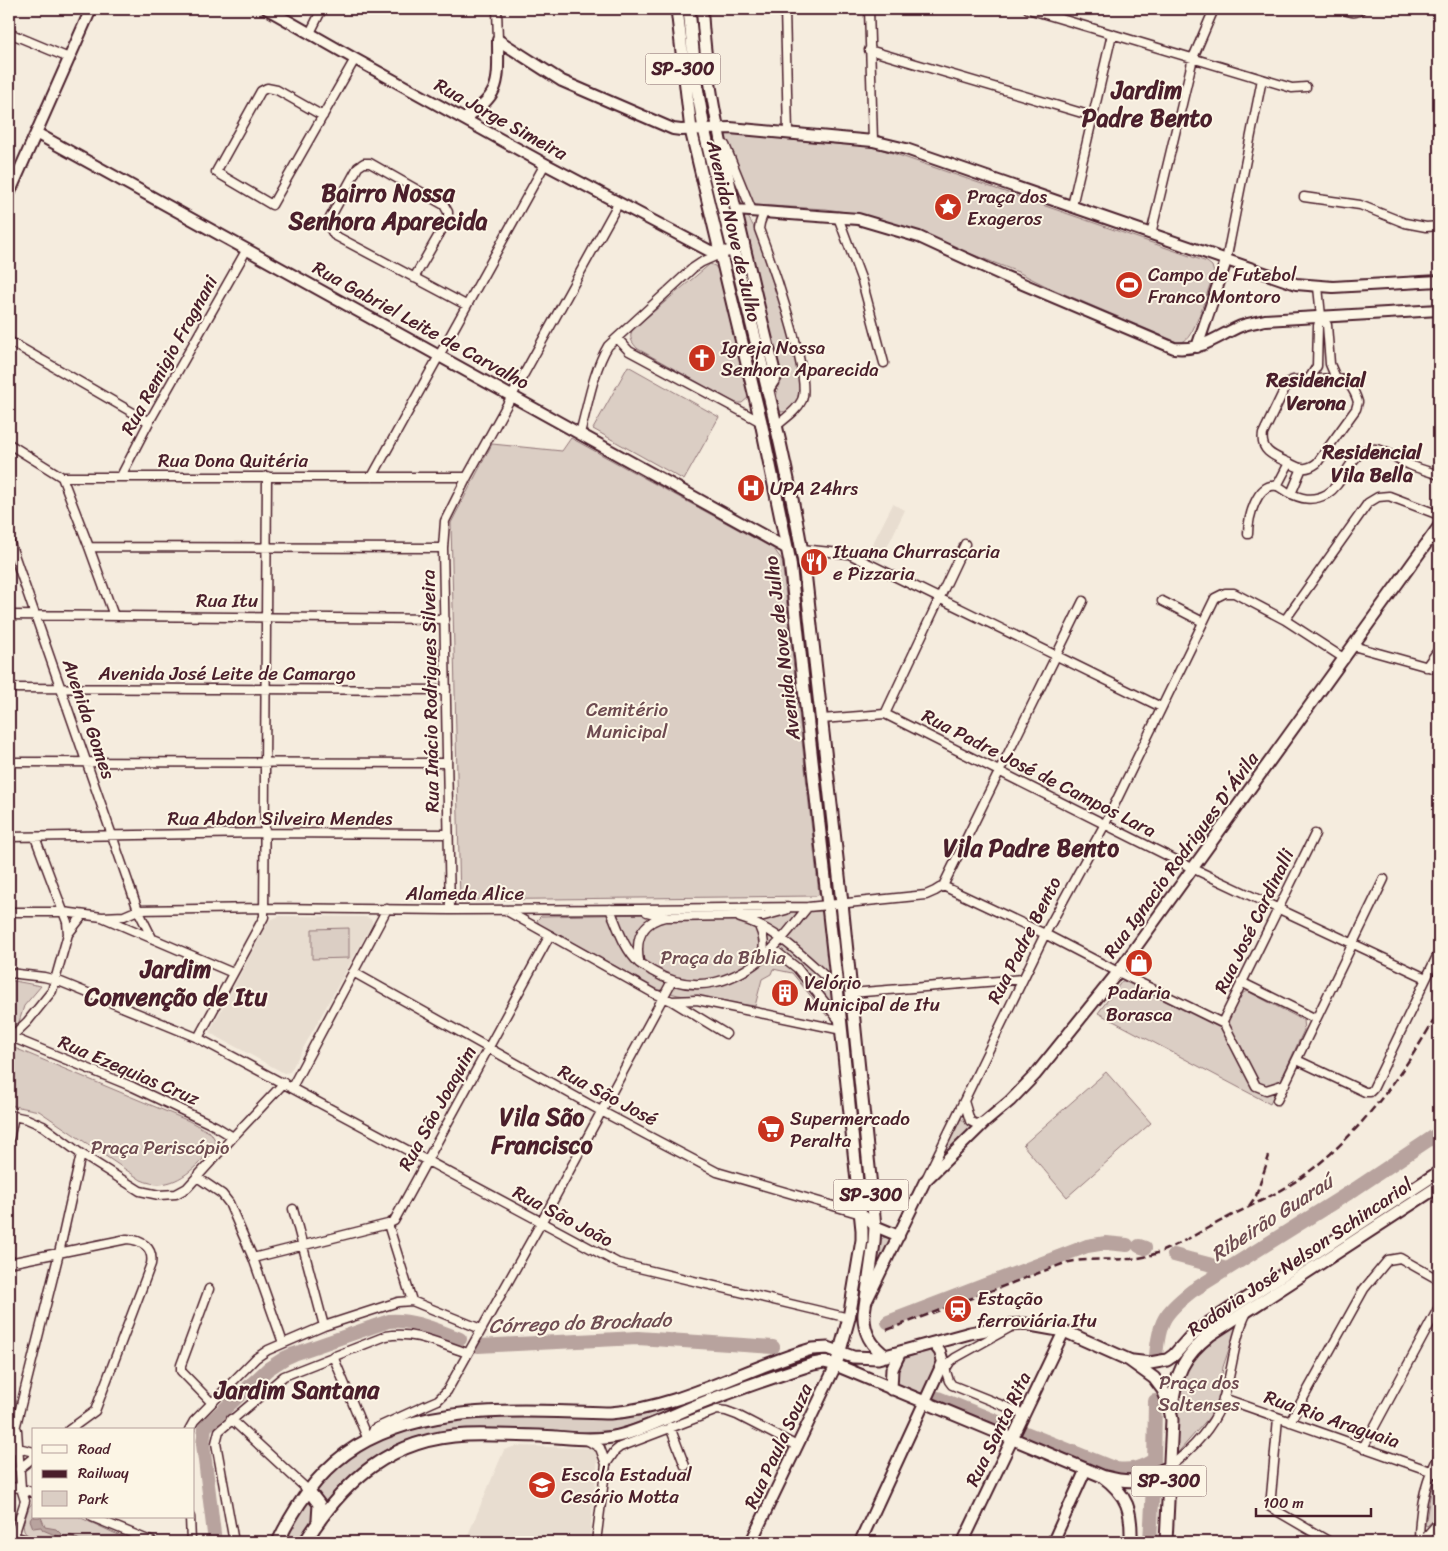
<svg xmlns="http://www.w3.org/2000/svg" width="1448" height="1551" font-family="Sriracha,sans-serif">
	<rect width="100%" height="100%" fill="#f5ecde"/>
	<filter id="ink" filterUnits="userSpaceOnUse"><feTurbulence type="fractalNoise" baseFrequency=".02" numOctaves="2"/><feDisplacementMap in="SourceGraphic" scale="10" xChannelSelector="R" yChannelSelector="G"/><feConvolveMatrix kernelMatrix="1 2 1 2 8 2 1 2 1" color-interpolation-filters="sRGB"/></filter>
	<g filter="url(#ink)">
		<path fill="#e8ddd0" d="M893,504l12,6 -25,52 -13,-7z
			M280,916l87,1 5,3v4l-82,148 -6,1 -72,-39 -2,-3 57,-107 4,-5z
			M516,1446l75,2 7,5v5l-9,84h-124l39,-92z"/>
		<path fill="#dbcec4" stroke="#927678" d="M735,132l56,8 84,7 332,115 5,4 2,7c-5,13 -19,63 -30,68 -1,1 -6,1 -7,1l-129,-55 -30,-15 -132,-51 -40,-9 -20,-3 -73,-4 -29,-71z
			M746,215c8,8 12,24 16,35 15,39 30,79 36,120 1,8 3,16 3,23 0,10 -10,19 -20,19 -10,-15 -2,-20 1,-35l-40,-159z
			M710,264l5,2 5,7 29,118v6l-7,6h-6l-6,-3 -92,-51c-6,-6 -10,-12 -5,-20z
			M628,366l91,51 -35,63 -91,-51z
			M571,438l203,111 8,11 37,334 -3,2 -356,4 -9,-377 41,-79 70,7z
			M821,911l3,5 10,92 -7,8 -35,-43 -19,-4 -2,5 -9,5 -7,27 -77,-11 -21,-6 -118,-65 -2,-4 4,-4z
			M349,928v30l-37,1v-30z
			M9,980l32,6 -17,20 -5,16 -10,11z
			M1122,981h2l98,48 21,-36 4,-2 56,29 1,10 -34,74 -172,-91z
			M12,1048l5,1 172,72 22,12 4,7c-1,8 -7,13 -12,19 -17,18 -37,32 -62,21l-102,-69 -30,-6v-55z
			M1106,1072l45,51 -84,74 -44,-52z
			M959,1117l14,12 -31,27z
			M885,1237l7,1 -16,32 5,-31z
			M1238,1322l-15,45 -4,32 -7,15 -39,44c2,-37 -1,-80 27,-109 9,-10 27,-19 38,-27z
			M930,1350l7,4c2,13 -9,30 -16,41l-26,-10c5,-29 8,-26 35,-35z
			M835,1353l-3,6 -11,-2 -13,2 -188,70c-30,5 -61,2 -91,0 -75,-2 -135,-3 -188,58 -15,17 -27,37 -41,55h-20l18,-31 26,-31 18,-16 11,-9 23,-13 41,-15 42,-9 70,-3 80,3 197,-63z
			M1436,1475l3,1v39l-12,11 -2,-1 6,-34z
			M34,1501v16h45l55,25h-87l-19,-6 -4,-5 -1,-6 6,-18z"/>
		<path fill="#b8a39e" stroke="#8c6e70" d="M34,1514v3h7l4,10 11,2 9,9 4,-3 3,1 8,4 14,2h-22l-11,-2 -4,-4 -14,-6 -2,-3 -8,1 -3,-8z"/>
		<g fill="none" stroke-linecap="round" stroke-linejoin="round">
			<path stroke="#b8a39e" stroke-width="14" d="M1139,1246l6,2
				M1174,1255l53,14
				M888,1322l199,-76 19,-3 21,2
				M478,1346l160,-8 135,9
				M1156,1356c3,-35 8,-43 36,-65l163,-102 84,-56
				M938,1398l178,71c15,2 25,-1 38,-9
				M1154,1467l1,-66
				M215,1542l-12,-98 2,-17 63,-58 17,-11 9,-4 95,-33c25,-2 49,10 71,18
				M1150,1542l3,-57"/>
			<g stroke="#4a1f2b" stroke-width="11">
				<path id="street" d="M497,9l1,31
					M785,9l3,124
					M869,9l4,132
					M1028,9l264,79 14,-1
					M1341,9c7,2 15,6 20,0
					M9,33l60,25
					M310,33l12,-24
					M869,50l223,66
					M323,116l-46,-26 -10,-2 -6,3 -45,81 56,33 83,-146
					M725,145l27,66
					M1304,197l56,8 45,18 21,4 13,-1
					M1072,206l40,-172
					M764,212l-4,11 -1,6c11,29 53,147 43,171 -5,11 -18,19 -27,27
					M838,217l24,64 22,82
					M1151,234l42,-176 21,-49
					M1226,261l36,-182
					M414,278l34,-59v-7l-4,-7 -74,-42h-6l-6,4 -28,51v10l4,7 132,70
					M1318,287l3,29 6,9 3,39 6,14c13,3 18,11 22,24l-2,7 -39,54c-4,3 -9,6 -15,5 -5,0 -10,-4 -15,-6 -13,-6 -27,-11 -24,-28l25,-52 5,-2 43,-2
					M617,338l12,13 132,71
					M9,341l140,81
					M1309,379l8,-13 1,-40 3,-10
					M580,433c8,-28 13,-62 28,-87l85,-78 9,-6 18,-8
					M9,444l53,33h405
					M121,476l28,-54 98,-173
					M62,477l27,70 25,69
					M372,477l173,-313
					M1277,486l12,-23
					M1291,494l11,-26
					M1248,534c0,-14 8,-52 29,-48 3,1 7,4 10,6 14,7 25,10 40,2 17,-10 24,-43 44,-45 11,-2 29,12 39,16 10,4 20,7 29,10
					M9,540l129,370 14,28
					M89,547l354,1
					M802,549l47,5 312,153
					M1162,601l41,21
					M9,615l436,4
					M1285,620l83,-117 10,-6 11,-1 50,19
					M1353,646l86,24
					M1426,667l13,-18
					M9,688l437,2
					M885,714l80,-170
					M822,719l63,-5 309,155 232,109
					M9,762l438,1
					M9,837l256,-4 183,1
					M943,886l102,48 73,38 106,52 32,62 10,4 19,-6
					M610,909c8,19 14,40 29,54 4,3 9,5 13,8 43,26 87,11 121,-23 13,-12 23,-27 35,-41
					M450,910l-7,-362 2,-27 22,-44 151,-273
					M505,910l150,84 17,7 54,33
					M9,912h54l39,5 131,56
					M647,912l20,5 66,-1h31l22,-6
					M102,917l22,-1 14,-6 127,-2 185,2 190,-1 168,-2 118,-12 9,-4 8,-5 140,-285
					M740,918c39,11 67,43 97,69
					M759,926c5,11 6,19 3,31
					M68,934l15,-19
					M773,949l24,19 42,52
					M639,961c-4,-23 3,-39 26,-44
					M353,972l248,139 116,61 144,42
					M9,973l35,4 12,3 142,58 420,225 231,55
					M1241,982l75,37
					M851,993l172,-14
					M672,1001l25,-1 145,30
					M1222,1023l93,-189
					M11,1037l122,50 82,39 18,11
					M198,1038l66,-121 3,-441
					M9,1039l18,-17 25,-31 16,-57 -1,-12 -32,-85
					M1297,1060l68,32h5l3,-3 66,-137
					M292,1087l95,-178
					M1277,1100l107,-221
					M964,1101l6,20 6,3 9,-2
					M9,1115l18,4 16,7 38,28 59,37 19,4 17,-1 11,-6 10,-11 36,-40 51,-54
					M9,1140l5,-24
					M197,1177l25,17 7,9 24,55 30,85
					M927,1177l118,-243 60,-110 110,-226 10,-5h9l51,27 60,39
					M293,1209l31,117
					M388,1224l24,77
					M253,1258l135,-34 6,-3 156,-286
					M9,1263l118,-24c14,1 27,8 24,25l-56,147 -26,19
					M209,1289l-28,76v6l30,31
					M333,1356l35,84
					M943,1362l6,19 3,4 72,29
					M945,1370l5,-8 5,-4 54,-30
					M1223,1398l216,76
					M1278,1418l-8,89 60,35
					M231,1419l78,72
					M1290,1422l74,-133 24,-29 12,-2 39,22
					M670,1427l15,39
					M189,1430l5,-9 62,-63 12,-8 56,-24 74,-24 14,-1 69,28
					M370,1439l4,-10 57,-26 7,-3 9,-9 94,-168 131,-242
					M587,1440l13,8 6,16 -10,78
					M1363,1448l76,-141
					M14,1449l4,-1 16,4
					M9,1453l50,-200 22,-99
					M606,1464l9,-13 5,-4 97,-37 9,1 11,4 60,31
					M1169,1467c21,-16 42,-37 52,-62 12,-30 11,-63 26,-93
					M19,1469l15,-12
					M9,1487l12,1 13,5
					M92,1517l61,25
					M190,1517l1,25
					M14,1536l19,6
					M12,1542l13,-41 -4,-13 -4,-58
					M234,1542l-18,-99 3,-12 65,-55 102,-40c28,-6 56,9 82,17
					M1419,1542c0,-29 6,-61 20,-86
					M1421,1542l18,-20"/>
			</g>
			<g stroke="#4a1f2b" stroke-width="14">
				<path id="secondary" d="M267,9l88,50 190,105 163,86c17,5 20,2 36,-7
					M702,9c3,59 15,117 28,176 15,64 30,128 46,192l-9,14
					M498,40l64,41 111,48 8,1 49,-2 143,13 33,8 390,135 37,3 106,-6
					M464,119c38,-25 34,-36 34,-79
					M36,133l752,416
					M9,194l82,-185
					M736,210l122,9 61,18 85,39 170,72c29,3 43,-12 67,-22 8,-3 16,-4 24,-6l174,-10
					M1197,347l29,-86
					M861,1214l14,12 24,10
					M867,1300l58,-119 60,-59 25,-21 25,-26 83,-103 321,-446
					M751,1542l85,-177
					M860,1542l83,-180 -3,-10 -7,-9
					M963,1542l101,-211
					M1053,1542l33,-73"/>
			</g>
			<g stroke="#4a1f2b" stroke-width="15">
				<path id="primary" d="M677,9l14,121 70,292 29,140 47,425 25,243v10l-13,78 -13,47
					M689,9l7,72 8,48c33,144 75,288 100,434l38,340 33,323 -1,17 -10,70c-1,18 7,33 22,43
					M1133,1361l17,2 17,-3 7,-5 17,-19 16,-12 232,-152
					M891,1389l1,-20 8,-17
					M1172,1408c3,-33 11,-52 38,-73l229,-149
					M1106,1477c30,8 36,3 63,-10
					M309,1491l10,13 -1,16
					M278,1542c17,-36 43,-74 79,-96 72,-44 172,-35 253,-33 70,-5 135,-45 202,-64l16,-1 25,9 25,1 92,-25 40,-8 15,-1 39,7 65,29 25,18 9,12 6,14 3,16 -6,122
					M305,1542c39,-62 86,-104 162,-107 24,-1 48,1 72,1 26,1 53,6 79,0 26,-6 52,-20 77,-30 39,-16 78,-29 118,-42l11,-2 12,3 266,111c26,19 30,35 29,66"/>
			</g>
			<use href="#street" stroke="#fcf5e5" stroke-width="8"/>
			<use href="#secondary" stroke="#fcf5e5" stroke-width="10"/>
			<use href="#primary" stroke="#fcf5e5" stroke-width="11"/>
			<path stroke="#4a1f2b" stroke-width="2.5" stroke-dasharray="8 4" stroke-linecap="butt" d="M1249,1206l7,-10 13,-40
				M887,1330l178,-67c28,-7 56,0 83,-7 27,-8 51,-24 75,-36 28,-15 58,-27 83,-46 55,-41 100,-104 133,-163"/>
		</g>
	</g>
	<defs>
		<g id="sight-disc" transform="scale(1.4375)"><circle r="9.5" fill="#c8321e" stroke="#fcf5e5"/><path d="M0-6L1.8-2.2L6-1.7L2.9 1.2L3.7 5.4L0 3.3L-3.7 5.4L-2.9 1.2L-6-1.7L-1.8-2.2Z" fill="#fff"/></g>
		<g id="stadium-disc" transform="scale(1.4375)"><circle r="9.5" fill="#c8321e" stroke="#fcf5e5"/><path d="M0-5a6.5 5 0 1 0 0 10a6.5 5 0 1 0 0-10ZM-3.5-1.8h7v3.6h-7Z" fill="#fff"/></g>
		<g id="church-disc" transform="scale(1.4375)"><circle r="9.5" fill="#c8321e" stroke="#fcf5e5"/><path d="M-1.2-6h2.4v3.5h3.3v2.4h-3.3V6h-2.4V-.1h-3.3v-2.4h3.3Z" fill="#fff"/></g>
		<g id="hospital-disc" transform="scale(1.4375)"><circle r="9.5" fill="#c8321e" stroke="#fcf5e5"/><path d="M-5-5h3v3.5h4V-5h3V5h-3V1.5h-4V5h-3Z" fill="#fff"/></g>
		<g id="restaurant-disc" transform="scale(1.4375)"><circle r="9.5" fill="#c8321e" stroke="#fcf5e5"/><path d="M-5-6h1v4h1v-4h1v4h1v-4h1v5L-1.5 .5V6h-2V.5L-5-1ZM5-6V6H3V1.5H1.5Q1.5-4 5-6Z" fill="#fff"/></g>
		<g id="shop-disc" transform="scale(1.4375)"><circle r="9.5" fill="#c8321e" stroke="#fcf5e5"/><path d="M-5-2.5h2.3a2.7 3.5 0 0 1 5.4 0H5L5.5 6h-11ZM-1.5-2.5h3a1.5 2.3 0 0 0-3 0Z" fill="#fff"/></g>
		<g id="building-disc" transform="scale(1.4375)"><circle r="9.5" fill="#c8321e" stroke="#fcf5e5"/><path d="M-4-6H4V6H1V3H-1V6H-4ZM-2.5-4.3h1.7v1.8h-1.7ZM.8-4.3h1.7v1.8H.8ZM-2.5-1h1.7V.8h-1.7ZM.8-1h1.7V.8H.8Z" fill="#fff"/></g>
		<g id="supermarket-disc" transform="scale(1.4375)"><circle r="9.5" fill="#c8321e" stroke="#fcf5e5"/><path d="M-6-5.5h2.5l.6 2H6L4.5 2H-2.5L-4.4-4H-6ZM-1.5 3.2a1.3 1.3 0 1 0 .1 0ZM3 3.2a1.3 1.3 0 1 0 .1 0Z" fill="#fff"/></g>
		<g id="station-disc" transform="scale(1.4375)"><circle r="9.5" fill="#c8321e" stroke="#fcf5e5"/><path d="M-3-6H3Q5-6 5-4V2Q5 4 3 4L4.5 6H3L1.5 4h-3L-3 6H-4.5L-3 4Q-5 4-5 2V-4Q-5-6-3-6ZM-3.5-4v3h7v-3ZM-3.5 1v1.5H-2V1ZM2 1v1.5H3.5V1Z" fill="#fff"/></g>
		<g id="school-disc" transform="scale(1.4375)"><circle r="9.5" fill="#c8321e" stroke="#fcf5e5"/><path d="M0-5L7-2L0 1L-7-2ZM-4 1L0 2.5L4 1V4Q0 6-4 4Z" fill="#fff"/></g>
	</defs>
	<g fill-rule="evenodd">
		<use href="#sight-disc" x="948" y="207"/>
		<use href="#stadium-disc" x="1129" y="285"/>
		<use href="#church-disc" x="702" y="358"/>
		<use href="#hospital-disc" x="751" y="488"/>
		<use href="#restaurant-disc" x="814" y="562"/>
		<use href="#shop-disc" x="1139" y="963"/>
		<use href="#building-disc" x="785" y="993"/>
		<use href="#supermarket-disc" x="771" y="1129"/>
		<use href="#station-disc" x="958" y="1309"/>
		<use href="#school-disc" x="542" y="1485"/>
	</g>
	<g text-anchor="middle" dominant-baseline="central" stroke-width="4" stroke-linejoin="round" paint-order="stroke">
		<g fill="#fcf5e5" stroke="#7f5f63" stroke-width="1">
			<rect x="645.5" y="53.5" width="75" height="31" rx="4"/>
			<rect x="833.5" y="1179.5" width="75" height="31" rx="4"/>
			<rect x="1131.5" y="1465.5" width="75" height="31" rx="4"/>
		</g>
		<g font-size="18" font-weight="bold" fill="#4a1f2b">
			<text x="683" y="69">SP-300</text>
			<text x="871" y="1195">SP-300</text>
			<text x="1169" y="1481">SP-300</text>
		</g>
		<g font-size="19" fill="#4a1f2b" stroke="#fcf5e5">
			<text transform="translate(501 119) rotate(29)">Rua Jorge Simeira</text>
			<text transform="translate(734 231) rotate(77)">Avenida Nove de Julho</text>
			<text transform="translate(421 325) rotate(29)">Rua Gabriel Leite de Carvalho</text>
			<text transform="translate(169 355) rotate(-61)">Rua Remigio Fragnani</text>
			<text x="233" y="460">Rua Dona Quitéria</text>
			<text x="227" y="600">Rua Itu</text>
			<text transform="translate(782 648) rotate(-97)">Avenida Nove de Julho</text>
			<text x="227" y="673">Avenida José Leite de Camargo</text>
			<text transform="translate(430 691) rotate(-91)">Rua Inácio Rodrigues Silveira</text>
			<text transform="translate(89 719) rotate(71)">Avenida Gomes</text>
			<text transform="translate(1039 773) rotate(27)">Rua Padre José de Campos Lara</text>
			<text x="280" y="818">Rua Abdon Silveira Mendes</text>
			<text transform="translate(1181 855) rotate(-54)">Rua Ignacio Rodrigues D'Ávila</text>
			<text x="465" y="893">Alameda Alice</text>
			<text transform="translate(1254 921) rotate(-64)">Rua José Cardinalli</text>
			<text transform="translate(1024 940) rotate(-63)">Rua Padre Bento</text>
			<text transform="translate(129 1070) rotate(23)">Rua Ezequias Cruz</text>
			<text transform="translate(608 1095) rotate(28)">Rua São José</text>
			<text transform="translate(437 1108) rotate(-61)">Rua São Joaquim</text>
			<text transform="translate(563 1216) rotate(28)">Rua São João</text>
			<text transform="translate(1300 1257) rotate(-34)">Rodovia José Nelson Schincariol</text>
			<text transform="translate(1332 1419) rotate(19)">Rua Rio Araguaia</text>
			<text transform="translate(998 1429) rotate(-64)">Rua Santa Rita</text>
			<text transform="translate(778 1446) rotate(-65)">Rua Paula Souza</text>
		</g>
		<g font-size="19" fill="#4a1f2b" stroke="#fcf5e5" text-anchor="start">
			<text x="967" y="196">Praça dos<tspan x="967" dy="22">Exageros</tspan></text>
			<text x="1148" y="274">Campo de Futebol<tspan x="1148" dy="22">Franco Montoro</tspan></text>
			<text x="721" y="347">Igreja Nossa<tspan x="721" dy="22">Senhora Aparecida</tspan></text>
			<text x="770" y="488">UPA 24hrs</text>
			<text x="833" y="551">Ituana Churrascaria<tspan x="833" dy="22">e Pizzaria</tspan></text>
			<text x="804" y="982">Velório<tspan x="804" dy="22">Municipal de Itu</tspan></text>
			<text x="1139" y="992" text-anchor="middle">Padaria<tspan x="1139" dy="22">Borasca</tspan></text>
			<text x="790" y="1118">Supermercado<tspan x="790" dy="22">Peralta</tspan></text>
			<text x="977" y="1298">Estação<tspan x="977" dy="22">ferroviária Itu</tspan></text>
			<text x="561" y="1474">Escola Estadual<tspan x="561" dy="22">Cesário Motta</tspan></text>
		</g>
		<g font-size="19" fill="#6e4b51" stroke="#fcf5e5">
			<text x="627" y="709">Cemitério<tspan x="627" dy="22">Municipal</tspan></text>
			<text x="723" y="957">Praça da Bíblia</text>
			<text x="160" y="1147">Praça Periscópio</text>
			<text x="1199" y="1382">Praça dos<tspan x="1199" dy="22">Saltenses</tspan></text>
		</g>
		<g font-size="20" font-weight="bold" fill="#4a1f2b" stroke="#fcf5e5">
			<text x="1316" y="380">Residencial<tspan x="1316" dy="23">Verona</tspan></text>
			<text x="1372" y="452">Residencial<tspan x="1372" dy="23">Vila Bella</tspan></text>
		</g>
		<g font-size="20" font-style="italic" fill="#704d53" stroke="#fcf5e5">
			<text transform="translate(1272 1218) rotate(-33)">Ribeirão Guaraú</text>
			<text transform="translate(580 1323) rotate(-2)">Córrego do Brochado</text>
		</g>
		<g font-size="24" font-weight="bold" fill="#4a1f2b" stroke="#fcf5e5">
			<text x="1147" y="90">Jardim<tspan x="1147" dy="28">Padre Bento</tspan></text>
			<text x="388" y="193">Bairro Nossa<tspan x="388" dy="28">Senhora Aparecida</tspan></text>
			<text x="1031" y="848">Vila Padre Bento</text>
			<text x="176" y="969">Jardim<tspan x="176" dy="28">Convenção de Itu</tspan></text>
			<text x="542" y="1117">Vila São<tspan x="542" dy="28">Francisco</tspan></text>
			<text x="297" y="1390">Jardim Santana</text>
		</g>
	</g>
	<rect width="1448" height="1551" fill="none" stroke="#fcf5e5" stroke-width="30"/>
	<rect x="15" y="15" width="1418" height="1521" fill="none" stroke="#4a1f2b" stroke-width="2" filter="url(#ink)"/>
	<rect x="32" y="1428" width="162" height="90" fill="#fcf5e5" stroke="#b59f9b"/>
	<rect x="42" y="1445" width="25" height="8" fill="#fcf5e5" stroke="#b59f9b"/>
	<text x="78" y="1454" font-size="15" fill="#4a1f2b">Road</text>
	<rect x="42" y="1470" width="25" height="8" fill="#4a1f2b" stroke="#b59f9b"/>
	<text x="78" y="1478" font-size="15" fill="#4a1f2b">Railway</text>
	<rect x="42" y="1491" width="25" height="15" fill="#dbcec4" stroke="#b59f9b"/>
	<text x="78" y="1504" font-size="15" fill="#4a1f2b">Park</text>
	<path d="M1256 1508v8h115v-8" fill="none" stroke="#4a1f2b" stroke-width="2.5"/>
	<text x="1263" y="1508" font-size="15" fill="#4a1f2b" stroke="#fcf5e5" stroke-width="4" paint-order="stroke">100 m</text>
</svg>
